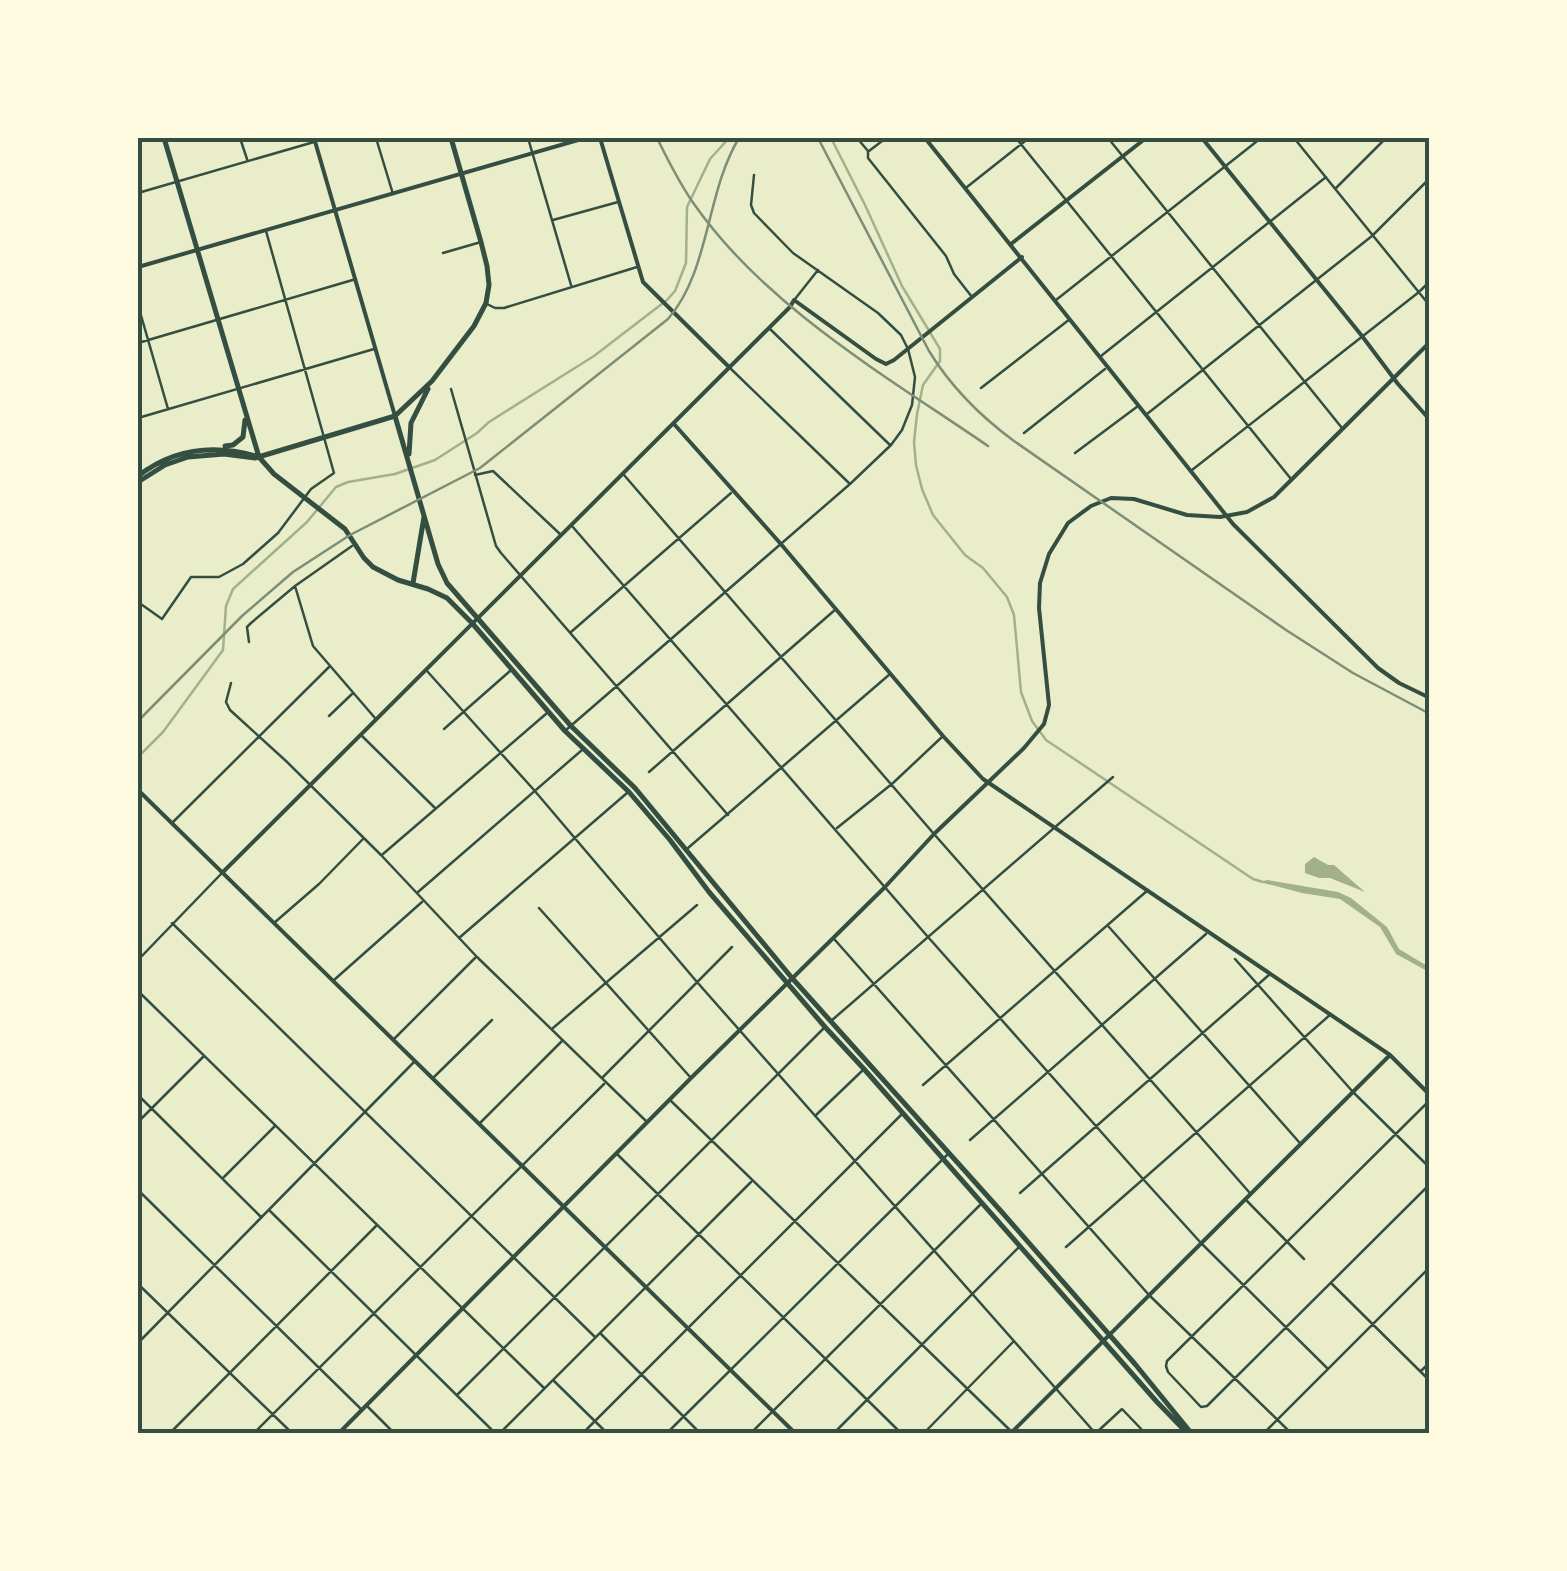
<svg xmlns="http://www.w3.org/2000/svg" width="1567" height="1571" font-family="'Sofia Sans Condensed',sans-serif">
	<rect width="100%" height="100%" fill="#e9edc9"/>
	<path fill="#a3b18a" d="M1314,857l14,8h6l31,27 -35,-14h-11l-14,-5v-9z
		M1267,880l71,12 13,6 36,29 12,22 30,18v5l-33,-18 -16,-27 -40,-28 -38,-6 -42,-11z"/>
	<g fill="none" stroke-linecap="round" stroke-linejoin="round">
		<path stroke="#a3b18a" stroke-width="2.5" d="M831,138l34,67 37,81 38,63v12l-17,24 -6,29 -3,28 2,23 6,24 11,26 32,40 18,13 24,29 7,18 7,77 11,29 14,19 207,139 10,3
			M138,757l25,-25 60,-82 3,-44 7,-17 74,-67 29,-35 12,-5 47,-8 40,-14 42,-27 12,-11 105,-66 73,-56 8,-9 11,-28 1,-56 23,-48 19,-21"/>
		<path stroke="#344e41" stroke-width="2.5" d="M240,138l7,21
			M376,138l17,56
			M528,138l43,147
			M857,138l11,13v7l78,98 8,18 18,23
			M1016,138l275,341
			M1108,138l234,290
			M1294,138l136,168
			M869,151l17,-13
			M967,187l62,-49
			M1336,188l50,-50
			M138,193l176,-51
			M553,220l65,-18
			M443,253l38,-11
			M795,299l23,-29
			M1056,300l205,-162
			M487,304l8,4h9l133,-41
			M138,305l30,104
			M770,329l120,116
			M138,343l218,-64
			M1101,356l225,-179
			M730,368l120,116
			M981,388l89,-69
			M451,389l45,157 5,7 227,262
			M1147,414l225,-178 58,-58
			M138,418l236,-69
			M1024,433l81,-64
			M1075,453l63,-47
			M1192,470l227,-178 11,-11
			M475,475l18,-4 67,63
			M624,475l310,359 315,358
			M572,526l356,411 215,242 58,64 126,125
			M295,586l18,60 62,72
			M138,602l24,17 29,-42h28l24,-13 35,-31 33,-44 23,-16 -68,-242
			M571,632l160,-139
			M249,642l-2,-15 4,-4 44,-37 57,-40
			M427,671l107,119 163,192 399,452
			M231,683l-5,19 4,8 56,51 95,94 96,102 169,164
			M329,716l23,-22
			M444,729l66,-58
			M566,730l284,-246 41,-39 11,-15 10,-25 3,-28 -7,-28 -7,-14 -23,-22 -85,-60 -39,-40 -3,-8 3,-30
			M362,736l73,72
			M649,772l187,-163
			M172,823l158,-157
			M837,828l56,-45 50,-47
			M688,848l202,-174
			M383,854l164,-141
			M418,892l164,-142
			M539,908l152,170
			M172,923l423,414
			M274,923l45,-39 44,-45
			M1109,927l190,215
			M459,938l168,-145
			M835,940l314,355 143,139
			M1235,959l118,133 77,76
			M138,960l83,-86
			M334,980l88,-78
			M138,991l406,397
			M831,1021l282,-244
			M553,1028l144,-123
			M394,1039l81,-81
			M603,1077l129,-130
			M433,1078l59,-58
			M923,1085l225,-195
			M138,1095l123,122
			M1430,1100l-263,261 -1,5 2,6 33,35 6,-1 223,-222
			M671,1101l343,333
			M815,1116l48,-46
			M138,1122l65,-65
			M479,1124l83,-83
			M970,1140l236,-206
			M618,1155l284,279
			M224,1177l51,-51
			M138,1190l223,219
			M1020,1193l250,-219
			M1247,1201l57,58
			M269,1210l227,224
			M1066,1247l265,-233
			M138,1284l155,150
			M1332,1284l98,97
			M601,1334l100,100
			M138,1343l276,-281
			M1421,1371l9,-9
			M554,1381l54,53
			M457,1395l367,-367
			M366,1405l29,29
			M1097,1432l25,-23 24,25
			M169,1434l207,-208
			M253,1434l351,-350
			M499,1434l252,-252
			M582,1434l320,-320
			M666,1434l282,-280
			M750,1434l231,-230
			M833,1434l186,-187
			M923,1434l90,-92
			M1263,1434l167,-167"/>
		<path stroke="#344e41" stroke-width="4" d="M600,138l43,144 86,85
			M925,138l308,386 145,144 21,15 31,15
			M1011,244l135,-106
			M674,424l106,119 163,193 40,43 407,276 40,40
			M222,873l568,-566 4,-7 82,59 10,5 8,-4 128,-103
			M1010,1434l379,-378"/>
		<path stroke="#344e41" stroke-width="4" d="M314,138l81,278
			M1202,138l160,198 36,48 32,36
			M138,267l447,-129
			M138,790l658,644
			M338,1434l353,-356 194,-191 49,-53 90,-86 20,-24 5,-19 -10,-97 1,-25 9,-29 19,-31 23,-17 20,-8 23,1 53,16 33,2 27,-5 27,-15 156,-155"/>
		<path stroke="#344e41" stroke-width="5" d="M164,138l95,319 15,17 71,55 19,29 9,9 25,13 30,9 19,9 25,25 93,108 64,61 41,48 39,52 116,135 39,42 293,333 31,32
			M395,416l43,148 9,19 124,143 64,62 157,190 208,232 135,154 57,70
			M225,446l8,-1 10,-8 2,-17
			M409,454l2,-31 17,-34
			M138,476c35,-27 76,-32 118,-20
			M138,482l27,-17 23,-8 36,-3 31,4 140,-42 37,-35 42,-55 12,-23 3,-18 -2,-19 -6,-24 -30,-104
			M413,583l11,-66"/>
		<path stroke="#7c8e77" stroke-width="2.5" d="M657,138c11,22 22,45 37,66 72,103 192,172 294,242
			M818,138l111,213c22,36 51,65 85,90l272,189 67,43 77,41
			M138,721l104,-105 51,-44 57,-37 130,-67 188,-149c42,-48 38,-127 71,-181"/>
	</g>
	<rect width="1567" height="1571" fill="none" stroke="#fefae0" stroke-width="280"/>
	<rect x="140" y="140" width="1287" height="1291" fill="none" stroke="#344e41" stroke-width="4"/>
</svg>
